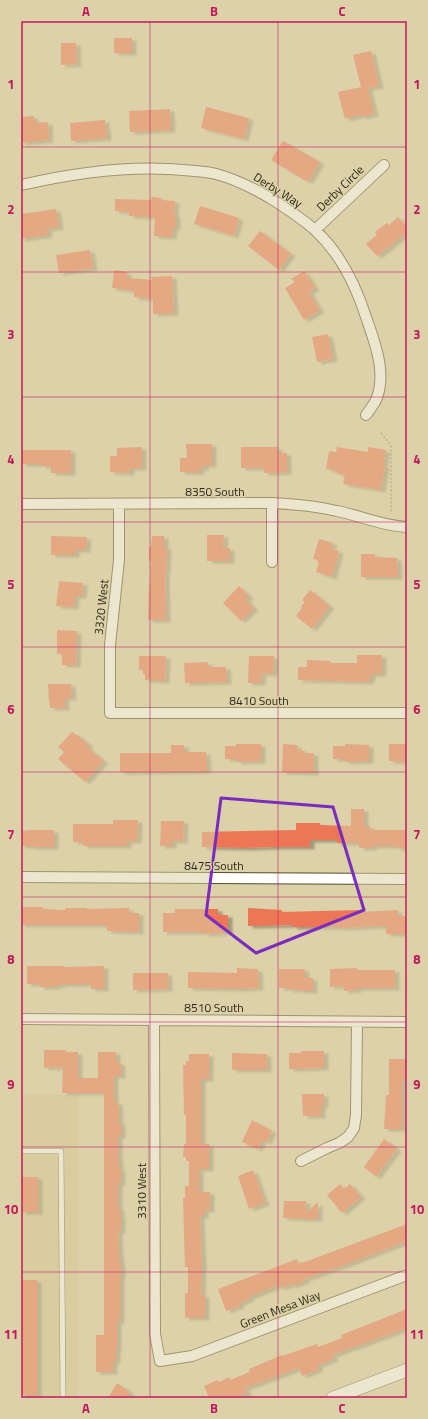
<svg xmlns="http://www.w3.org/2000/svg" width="428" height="1419" font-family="'Titillium Web',sans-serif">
	<defs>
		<filter id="shadow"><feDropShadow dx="4.5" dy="2.5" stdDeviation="1" flood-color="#0004"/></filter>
	</defs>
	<rect width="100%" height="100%" fill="#dcd1a8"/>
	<path fill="#d4c797" d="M21,1095h57v303h-57z"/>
	<path fill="#ed7657" filter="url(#shadow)" d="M114,38h18v15h-18z
		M61,43h15l1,21 -16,1z
		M371,51l8,35 -11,2 6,26 -12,3 -1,-2 -16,4 -7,-27 23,-5 -8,-32z
		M206,107l43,11 -5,21 -43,-11z
		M170,109l1,21 -41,2 -1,-21z
		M34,116l1,7 13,-1 1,18 -28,3v-26z
		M105,120l2,18 -36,3 -1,-18z
		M283,141l37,21 -12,20 -37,-22z
		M152,197l9,1v2l14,1 -1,14h2v13h-3l-1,9 -18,-1 1,-19 -26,-1v-4l-14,-1v-12l36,1z
		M200,206l39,12 -5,18 -40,-12z
		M56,209l3,18 -12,2 1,6 -27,4v-25z
		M398,217l9,10v5l-30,24 -11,-12 11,-9 -2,-3 12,-9 2,2z
		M260,231l31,23 -12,16 -31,-24z
		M90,250l3,18 -34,5 -3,-18z
		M114,270l13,2v6l25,2 -1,-3 21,-1 2,37 -21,1v-15l-19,-2v-6l-22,-3z
		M304,271l11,17 -6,4 11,18 -16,10 -19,-32 10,-6 -4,-3z
		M328,334l5,25 -16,3 -5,-25z
		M186,444h26v21h-8l1,3h-5v4h-20v-14h7z
		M142,447v21h-12v5l-20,-1v-16h7v-8z
		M241,447h37v6h9v19l-23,1v-5h-23z
		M337,447l31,5v-5l18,3 -3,15 2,1 -4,24 -38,-6 2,-9 -8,-1 1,-3 -12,-2 3,-18 7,1z
		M21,450h50v23h-20v-7h-10v-2h-20z
		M207,535h17l-1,13h7v13h-23z
		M51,536l36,1 -1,13h-11v5h-24z
		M152,536h12v11h3l-1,24h-1l1,49h-18l1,-35h1l1,-24h-2v-14h2z
		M319,539l14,4 -2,6 8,2 -7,26 -16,-5 3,-9h-2l1,-3 -5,-1z
		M361,554h14v3l22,1 1,19h-37z
		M59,581l24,2 -1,13h-7l-1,11 -18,-1z
		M239,586l10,10 -3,4 8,8 -13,13 -18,-18z
		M310,590l20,16 -18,23 -16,-13 6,-8 -1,-2 4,-4 -3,-2z
		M57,630l20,1 -1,34h-14v-11h-5z
		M357,655h25v19h-11v5h-2v3l-71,-2v-13h9v-7l23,1v2h27z
		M139,656h27l-1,25 -20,-1v-6h-2v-4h-4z
		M249,656h25l-1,18 -11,-1 -1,10h-13z
		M208,662v5h18l1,15 -42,1 -1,-20z
		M48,684h23l1,14h-7v10h-15v-5h-1z
		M72,732l5,4 1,-1 11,10 -2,2 17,14 -19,21 -27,-23 6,-7 -6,-5z
		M236,744h25v17l-24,1v-3h-12v-13h11z
		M283,744l14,1v5l8,1v2h9v20l-32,-1z
		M345,744l24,1v16l-24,1v-3h-12v-13h12z
		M389,744h18v18l-18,-1z
		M171,745h13v7h22l1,19 -87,1v-19h51z
		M351,809h13v17h6v4h37v18h-10v-2h-25v2h-13v-5h-22v-3h-27v7h-39l-25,1 -44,-1v-15l94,-2v-7h24v2l31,1z
		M113,820h25l-1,21h-10v5h-44v-4h-10v-18h40z
		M161,821h23l-1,20h-11v5h-12z
		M29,830h25v17h-23v-1h-10v-15z
		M21,907h22v2l22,1v-2h22v1l42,-1v5h10v19l-32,-1v-6h-86z
		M248,908l34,2v2l79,-2v2l37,-2v6h9v18h-21v-8l-47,2v-1h-46v-2l-45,1z
		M175,909h43v6h10v16h-4v2l-19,1v-2h-42v-19h12z
		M27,966h37v1l40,-1v23h-13v-5h-27l-11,3h-13v-3h-13z
		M237,968l21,1 1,19 -22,1 -49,-1v-16l49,1z
		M357,968v2h38v18h-38v2l-13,1v-5l-14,1v-18z
		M279,969h26v9h8v13h-13v-2l-11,1v-2h-10z
		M133,973h35v16l-35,1z
		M44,1050h22v2h12v26h20v-26h18v10l5,1v13h-7v26h4l1,20h2v14h-3v23h1v10h2v14h-3v25h2v9h1v14h-3l1,22 1,10h1v13h-1v45h-3v28h-1v12h-3v11h-17v-37h8v-242h-42l1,-26 -19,1z
		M301,1051h23v17l-35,1v-16h12z
		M232,1053l35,1v16h-35z
		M189,1054h20v25h-8v65h8v25h-10v23h11v18h-6v6h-4l2,50 -1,30 4,-2v24h-20v-25h3v-26h-3l-2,-69h2v-12h4v-25h-3v-4h-3l1,-13h2v-29h-2l-1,-50h3v-4h3z
		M389,1059h18v21h-5v49h-18l2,-34h3z
		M302,1094h22v11h-3v11h-18z
		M252,1120l20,11 -5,11 -5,-2 -4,9 -16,-7z
		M384,1139l13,10 -21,28 -12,-10z
		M253,1170l12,33 -16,6 -11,-33z
		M21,1177h17v35h-17z
		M340,1184l4,5 6,-5 11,13 -19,16 -15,-18z
		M284,1201h22v12l12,-11v17l-35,-1z
		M407,1224v17l-60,23 -43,15 1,2 -14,5v-2l-11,4 -1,-3 -30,12 1,2 -11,4 1,3 -14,5 -8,-22 79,-30 2,5z
		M21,1280h16v115h-16z
		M407,1309v19l-75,27 2,4 -16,6 1,4 -17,7 -3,-8 -54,20 2,5 -14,5h-24l-5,-12 14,-6 1,2 10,-5 1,3 20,-8 -1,-3 33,-14v1l35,-12 1,3 24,-9 -1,-3z
		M117,1383l13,9 -5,6h-17z"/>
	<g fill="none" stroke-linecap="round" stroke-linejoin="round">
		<g stroke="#544a26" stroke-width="6">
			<path id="service" d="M21,1151h40l2,247"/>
		</g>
		<g stroke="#544a26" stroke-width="12">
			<path id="minor" d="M21,185c56,-13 117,-21 174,-14 7,1 14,1 21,3 19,5 37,14 54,24 16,10 31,20 45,32 25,23 41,56 51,87 9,26 22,59 9,85 -3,5 -6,9 -9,13
				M315,230l69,-65
				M21,504l251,-1c22,1 44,3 65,8 24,5 46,15 70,16
				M119,504v56l-9,85v68h297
				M272,562v-59
				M21,877l386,2
				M21,1019l386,3
				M154,1020l1,314 5,27 32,-5 215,-81
				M301,1161l26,-13 12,-5 9,-6 6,-9 2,-13 1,-93"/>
		</g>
		<g stroke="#544a26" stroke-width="14">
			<path id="tertiary" d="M333,1398l74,-28"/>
		</g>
		<path stroke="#a49b7a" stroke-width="2" stroke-dasharray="2 2" stroke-linecap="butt" d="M381,433l10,12v68"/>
		<use href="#service" stroke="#fff" stroke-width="5"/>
		<use href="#minor" stroke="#fff" stroke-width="10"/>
		<use href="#tertiary" stroke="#fff" stroke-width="13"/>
	</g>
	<path d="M0 0H428V1419H0ZM221,798l112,9 31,103 -108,43 -50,-38z" fill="#dcd1a8" fill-opacity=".55" fill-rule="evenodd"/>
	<path fill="none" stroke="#7b2cbf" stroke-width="3" stroke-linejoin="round" d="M221,798l112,9 31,103 -108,43 -50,-38z"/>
	<path fill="none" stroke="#c2185b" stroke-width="1" stroke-opacity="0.55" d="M150,21v1377M278,21v1377M21,147h386M21,272h386M21,397h386M21,522h386M21,647h386M21,772h386M21,897h386M21,1022h386M21,1147h386M21,1272h386"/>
	<g text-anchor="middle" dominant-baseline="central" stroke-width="3" stroke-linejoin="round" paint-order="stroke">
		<g font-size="12" fill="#2c2818" stroke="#dcd1a8">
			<text transform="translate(340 188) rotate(-44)">Derby Circle</text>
			<text transform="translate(278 190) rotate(32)">Derby Way</text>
			<text x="215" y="491">8350 South</text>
			<text transform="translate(101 607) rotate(-84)">3320 West</text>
			<text x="259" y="700">8410 South</text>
			<text x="214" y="865">8475 South</text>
			<text x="214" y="1007">8510 South</text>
			<text transform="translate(141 1191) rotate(-90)">3310 West</text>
			<text transform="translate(280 1309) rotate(-21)">Green Mesa Way</text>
		</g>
	</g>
	<rect width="428" height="1419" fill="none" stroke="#dcd1a8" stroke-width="44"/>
	<rect x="22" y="22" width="384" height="1375" fill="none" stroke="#c2185b" stroke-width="1.5"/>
	<g font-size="13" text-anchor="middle" font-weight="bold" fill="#c2185b">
		<text x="86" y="16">A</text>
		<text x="214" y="16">B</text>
		<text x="342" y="16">C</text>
		<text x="11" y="89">1</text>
		<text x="417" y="89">1</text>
		<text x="11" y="214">2</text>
		<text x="417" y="214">2</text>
		<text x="11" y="339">3</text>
		<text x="417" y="339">3</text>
		<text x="11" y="464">4</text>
		<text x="417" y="464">4</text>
		<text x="11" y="589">5</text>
		<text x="417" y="589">5</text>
		<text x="11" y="714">6</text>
		<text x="417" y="714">6</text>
		<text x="11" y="839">7</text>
		<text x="417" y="839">7</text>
		<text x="11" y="964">8</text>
		<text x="417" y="964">8</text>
		<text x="11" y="1089">9</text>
		<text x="417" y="1089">9</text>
		<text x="11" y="1214">10</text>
		<text x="417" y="1214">10</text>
		<text x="11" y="1339">11</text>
		<text x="417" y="1339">11</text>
		<text x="86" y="1413">A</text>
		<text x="214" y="1413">B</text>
		<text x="342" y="1413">C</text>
	</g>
</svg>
